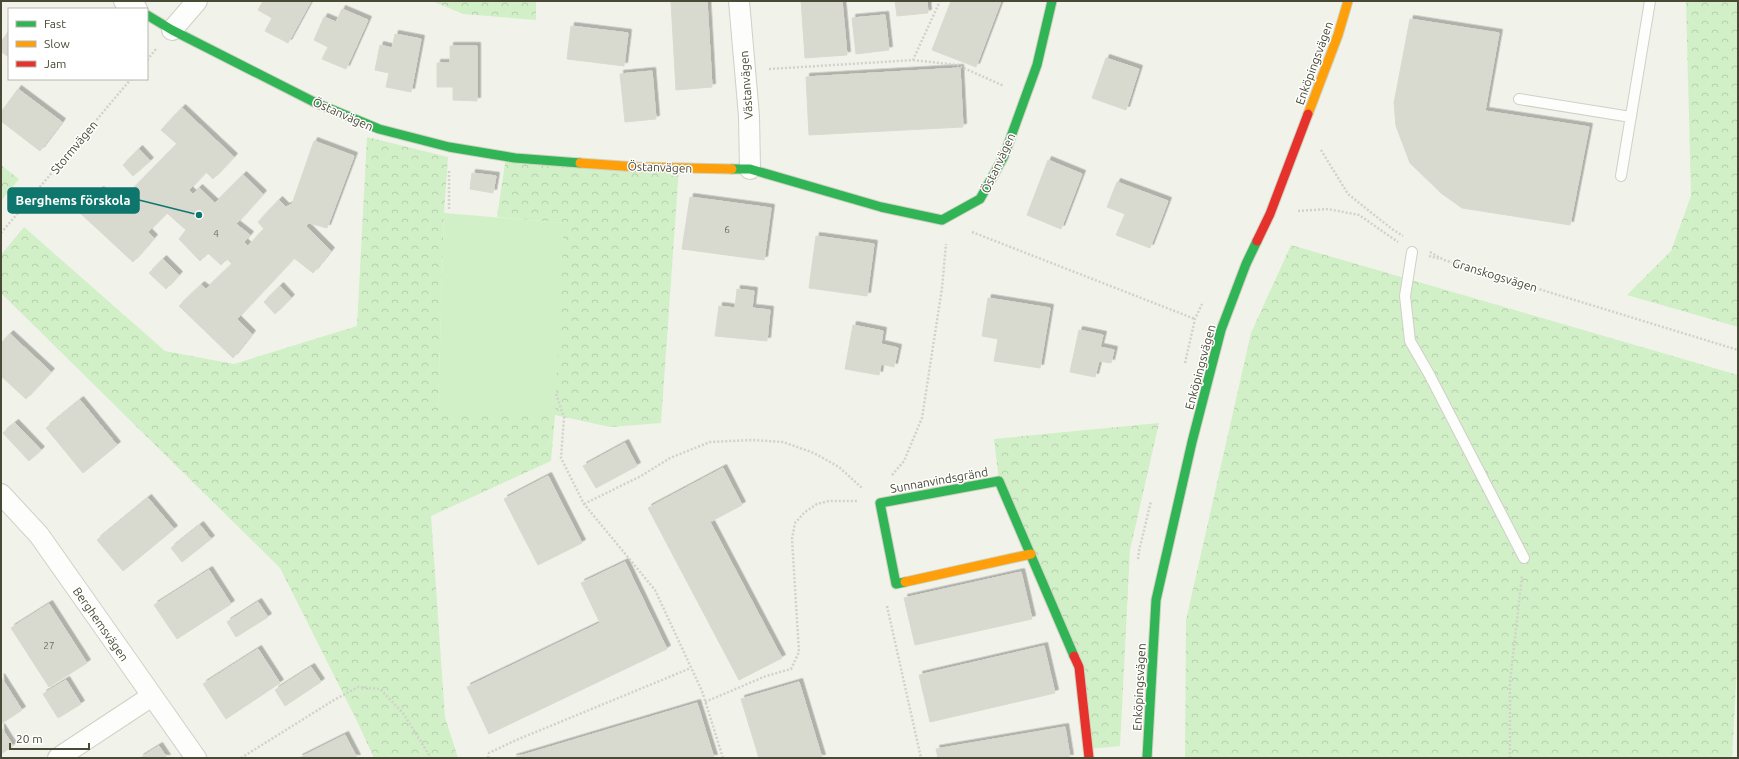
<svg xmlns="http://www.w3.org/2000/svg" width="1739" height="759" font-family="Ubuntu,sans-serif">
	<defs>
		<pattern id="forest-crowns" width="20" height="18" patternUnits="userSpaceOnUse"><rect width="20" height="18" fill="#d1f0c7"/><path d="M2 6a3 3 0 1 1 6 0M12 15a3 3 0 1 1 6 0" fill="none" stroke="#b5cfac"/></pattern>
		<filter id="shadow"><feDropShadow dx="3.5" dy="-3.5" stdDeviation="0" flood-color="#0004"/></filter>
	</defs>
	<rect width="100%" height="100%" fill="#f1f2ea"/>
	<path fill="url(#forest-crowns)" d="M432,1h104v19l-73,-6z
		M1686,1h52v326l-111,-32 44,-44 20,-55z
		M367,137l81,20 -4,56 -6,198 126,-188 -67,-6 9,-60 173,11 -18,255 -51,4 -55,-12 -4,46 -120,55 14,201 13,41h-84l-17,-37 -77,-153 -279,-275v-38l23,-28 141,124 69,13 123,-38z
		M1,165l18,14 -18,22z
		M1291,245l447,130v273l-6,110h-547l1,-138 65,-287z
		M1159,423l-29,127 -10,196 -32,3 -9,-82 -80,-186 -5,-42z"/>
	<path fill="#d1f0c7" d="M444,213l120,10 -9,192 -117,-4z"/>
	<path fill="#d8d9cf" stroke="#dadad0" filter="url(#shadow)" d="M263,1h48l-23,42 -23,-12 7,-13 -14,-8z
		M707,1l5,86 -36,3 -5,-88z
		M801,1h41l5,54 -42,3z
		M895,1h32l1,12 -31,3z
		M951,1h50l-25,66 -44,-17z
		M342,9l26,11 -22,49 -24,-10 6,-12 -14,-7 10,-23 12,5z
		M885,15l4,35 -33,4 -4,-36z
		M1410,19l89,14 -14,78 104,16 -19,98 -108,-17 -21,-15 -31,-30 -14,-37 -2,-23z
		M571,26l57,7 -4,33 -57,-7z
		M9,30v27l-8,-5v-10z
		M395,34l26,5 -10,53 -25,-5 3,-14 -14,-3 5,-25 12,3z
		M450,46h27v55l-24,-1v-13h-16v-24h13z
		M1106,58l33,11 -13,41 -34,-12z
		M960,68l3,59 -154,8 -3,-58z
		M652,71l4,48 -31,3 -5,-48z
		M18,89l44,33 -22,29 -39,-30v-9z
		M182,108l52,49 -21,22 -7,-7 -17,18 4,4 6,-6 16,15 28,-28 20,19 -27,30 14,11 -6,7 4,4 16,-17 -6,-7 21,-22 7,7 6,-3 22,-63 40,15 -27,72 -18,-5 -3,3 25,25 -18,22 -19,-15 -57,61 15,15 -19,24 -54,-52 22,-21 5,4 26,-25 -5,-5 -6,6 -13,-12 -8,8 -21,-22 7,-9 -19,-17 -19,19 6,6 -21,24 -54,-50 21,-22 18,14 59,-60 -16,-14z
		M139,149l11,12 -17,15 -10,-11z
		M1048,160l34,14 -21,55 -34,-14z
		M472,173l24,3 -3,17 -23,-4z
		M1117,182l51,19 -18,47 -34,-13 9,-21 -18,-7z
		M690,197l81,11 -7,52 -82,-11z
		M816,236l58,8 -7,52 -58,-8z
		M163,259l16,16 -13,14 -17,-16z
		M280,286l11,12 -16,16 -11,-12z
		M737,289l17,2 -2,17 18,2 -3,31 -52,-5 4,-30 16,2z
		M988,298l62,10 -10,60 -46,-7 4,-22 -16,-3z
		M853,325l30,6 -2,13 17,4 -4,19 -13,-3 -2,11 -34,-6z
		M1079,330l24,5 -3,12 14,3 -3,13 -12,-2 -4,16 -25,-5z
		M10,334l41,38 -25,27 -25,-23v-33z
		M80,400l37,45 -34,28 -37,-45z
		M15,423l26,27 -12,11 -26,-28z
		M625,443l12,23 -41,22 -13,-22z
		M723,468l19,37 -32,17 72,136 -43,22 -91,-172z
		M548,476l34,67 -44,22 -34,-66z
		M148,498l26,31 -51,42 -26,-31z
		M200,525l11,14 -29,23 -11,-14z
		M625,562l42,87 -178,85 -22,-47 133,-64 -19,-40z
		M209,570l22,34 -54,35 -23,-34z
		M1021,572l11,47 -117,26 -11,-47z
		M258,602l10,15 -32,20 -9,-15z
		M49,604l38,59 -38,24 -38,-59z
		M1044,646l11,47 -125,29 -11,-47z
		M258,649l22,34 -54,36 -23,-35z
		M311,667l10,15 -36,24 -10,-16z
		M1,677l21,33 -21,14z
		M66,680l15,24 -23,14 -15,-24z
		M799,682l23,76h-63l-18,-59z
		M697,703l17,55h-201z
		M1,727l12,19 -12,8z
		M1065,727l5,31h-132l-2,-9z
		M345,735l12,23h-58z
		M159,746l8,12h-27z"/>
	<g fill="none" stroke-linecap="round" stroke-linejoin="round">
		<g stroke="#cfd0c7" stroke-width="12">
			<path id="lane" d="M1519,99l112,18
				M1621,176l29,-175
				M1412,252l-7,44 5,45 19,33 95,184"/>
		</g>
		<g stroke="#cfd0c7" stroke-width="22">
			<path id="street" d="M124,1l13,8
				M739,1l10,115 1,53
				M172,30l25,-29
				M1,494l38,41 157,223
				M58,758l94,-62"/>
		</g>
		<g stroke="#d0d2c0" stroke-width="11">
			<path id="fast" d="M147,15l25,15 144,73 63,26 70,18 66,11 65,5
				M732,169h18l131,38 61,13 38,-21 24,-43 33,-91 15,-64
				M905,582l-9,2 -16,-81 119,-22 75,175
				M1147,758l9,-158 36,-158 29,-112 25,-66 11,-23"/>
		</g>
		<g stroke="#d0d2c0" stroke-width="11">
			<path id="slow" d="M1308,114l30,-79 10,-34
				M580,163l57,4 95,2
				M905,582l126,-28"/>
		</g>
		<g stroke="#d0d2c0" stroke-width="11">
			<path id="jam" d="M1257,241l13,-27 38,-100
				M1074,656l5,11 10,91"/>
		</g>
		<path stroke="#d2d2ca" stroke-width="2.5" stroke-dasharray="2 2" stroke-linecap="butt" d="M147,60l9,-11
			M913,60l44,5 47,21
			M769,69l144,-9 27,-59
			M1321,150l27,44 44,35 11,7
			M449,171v38
			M1298,211l30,-2 31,6 39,27
			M972,232l223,87
			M1,233l130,-154
			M1430,252l14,8 294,90
			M1429,256l11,3
			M1185,363l10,-44 7,-15
			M556,394l8,23 -3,41 23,46 71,86 47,101 21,67
			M892,475l12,-14 18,-43 20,-130 4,-44
			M584,504l57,-28 29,-18 40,-16 42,-2 31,2 31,11 25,14 23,21
			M1138,559l1,-8 12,-50
			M887,606l34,152
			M705,702l61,-26 25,-7 8,-17 -7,-113 3,-16 10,-11 12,-8 12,-3h28
			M241,758l93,-58 24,-13 22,2 23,24 28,45
			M488,758l1,-5 25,-12 177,-73
			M1510,758v-76l12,-106"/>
		<use href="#lane" stroke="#fdfdfc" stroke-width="10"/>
		<use href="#street" stroke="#fdfdfc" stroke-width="20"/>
		<use href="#fast" stroke="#30b455" stroke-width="9"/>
		<use href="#slow" stroke="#ff9f0a" stroke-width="9"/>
		<use href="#jam" stroke="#e5322d" stroke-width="9"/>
	</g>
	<g text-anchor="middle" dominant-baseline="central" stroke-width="3" stroke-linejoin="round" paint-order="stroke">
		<g font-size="10" fill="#6e6e5d">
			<text x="727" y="229">6</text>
			<text x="216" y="233">4</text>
			<text x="49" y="645">27</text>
		</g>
		<g font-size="12" fill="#494935" stroke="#fff">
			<text transform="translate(1314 63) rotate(-70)">Enköpingsvägen</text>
			<text transform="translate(746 85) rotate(-94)">Västanvägen</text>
			<text transform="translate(343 114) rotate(24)">Östanvägen</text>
			<text transform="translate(74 147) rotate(-50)">Stormvägen</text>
			<text transform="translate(998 163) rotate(-65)">Östanvägen</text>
			<text transform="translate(660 167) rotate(2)">Östanvägen</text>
			<text transform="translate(1495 275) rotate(17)">Granskogsvägen</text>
			<text transform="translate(1200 367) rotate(-75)">Enköpingsvägen</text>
			<text transform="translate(939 480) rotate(-10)">Sunnanvindsgränd</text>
			<text transform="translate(101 624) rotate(55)">Berghemsvägen</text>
			<text transform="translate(1139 687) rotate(-87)">Enköpingsvägen</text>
		</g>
	</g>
	<path fill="none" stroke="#0f766e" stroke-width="1.5" d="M199 215L139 200"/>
	<circle fill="#0f766e" stroke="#fff" stroke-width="1.5" cx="199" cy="215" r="4"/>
	<rect fill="#0f766e" stroke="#0f766e" stroke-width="1.5" x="8" y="188" width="131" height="25" rx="4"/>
	<g font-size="13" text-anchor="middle" font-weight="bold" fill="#fff">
		<text x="73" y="205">Berghems förskola</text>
	</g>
	<rect width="1739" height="759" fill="none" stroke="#494935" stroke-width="4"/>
	<rect x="8" y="8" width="140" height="72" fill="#ffffff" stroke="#b6b6ae"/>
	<rect x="16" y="21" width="20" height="6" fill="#30b455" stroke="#b6b6ae"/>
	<text x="44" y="28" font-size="12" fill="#494935">Fast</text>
	<rect x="16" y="41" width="20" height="6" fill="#ff9f0a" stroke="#b6b6ae"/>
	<text x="44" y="48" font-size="12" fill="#494935">Slow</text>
	<rect x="16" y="61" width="20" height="6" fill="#e5322d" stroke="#b6b6ae"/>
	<text x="44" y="68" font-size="12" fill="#494935">Jam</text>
	<path d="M10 743v6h79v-6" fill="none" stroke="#494935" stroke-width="2"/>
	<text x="16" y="743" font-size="12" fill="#494935" stroke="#ffffff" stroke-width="3" paint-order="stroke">20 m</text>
</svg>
